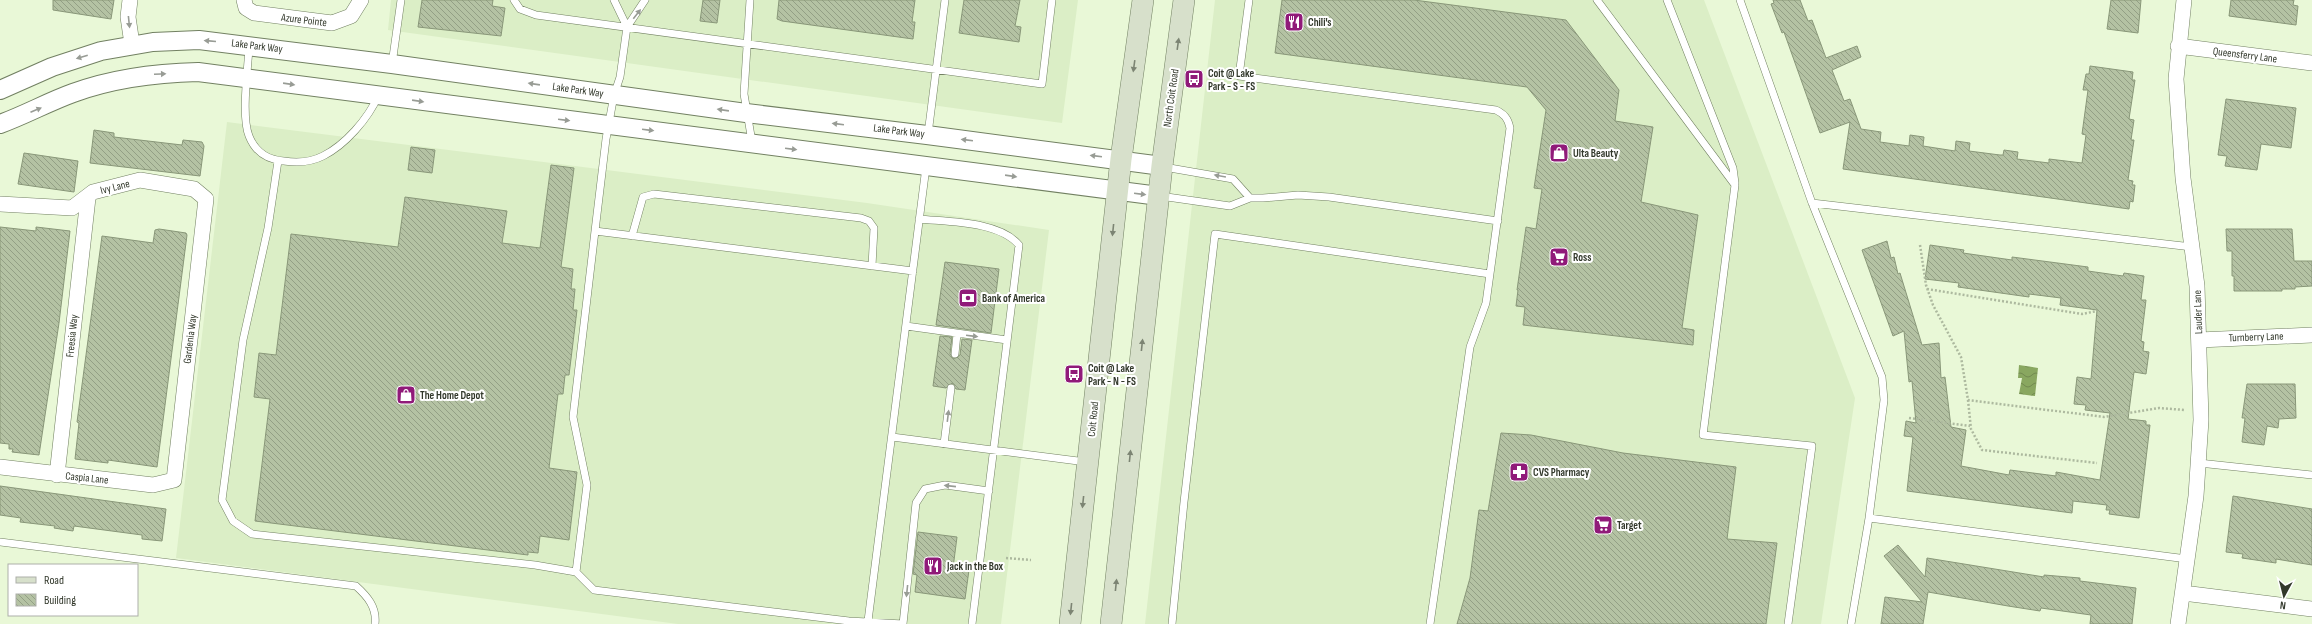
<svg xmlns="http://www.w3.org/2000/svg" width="2312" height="624" font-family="'Sofia Sans Condensed',sans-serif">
	<defs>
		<pattern id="water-waves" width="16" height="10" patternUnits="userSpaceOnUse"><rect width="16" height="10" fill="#89a760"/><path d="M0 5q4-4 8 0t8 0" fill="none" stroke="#71894f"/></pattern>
		<pattern id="building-back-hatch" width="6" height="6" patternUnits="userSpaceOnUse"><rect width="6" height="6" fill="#b4c2a3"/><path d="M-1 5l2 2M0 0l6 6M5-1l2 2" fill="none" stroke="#939f85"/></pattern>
	</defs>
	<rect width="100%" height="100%" fill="#e9f8d7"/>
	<path fill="#dbeec6" d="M391,0h687l-16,123 -674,-93z
		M1215,0h489l151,398 -34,226h-676z
		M227,122l640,81 182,27 -48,394h-323l-502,-66z"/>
	<path fill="url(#water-waves)" d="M2019,365l19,3 -3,28 -16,-2 3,-16h-4z"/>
	<path fill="url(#building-back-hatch)" stroke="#899779" d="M53,0h61l-3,19 -58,-9z
		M422,0h71l-1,6 13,2 -4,28 -83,-9z
		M703,0h17l-3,23 -17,-2z
		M779,0h136l-3,22h3l-2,17 -131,-18 -5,-2z
		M964,0h56l-5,26 6,1 -2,15 -60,-9z
		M1282,0h132l152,20 53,70 -4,31 38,6 -12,75 57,13 -16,113 12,2 -1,15 -170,-20 2,-18 -9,-1 2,-16h-1l9,-63 10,2 6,-40 -8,-1 12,-78 -19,-23 -252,-34z
		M1773,0h27l8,21 4,-1 14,38 31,-12 4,11 -29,13 12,31 6,-2 11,30 20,3 -1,10 29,4 1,-11 14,2 -1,9 32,5 1,-10 14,2 -1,8 31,4h3l1,-5 14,2 -1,7 32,4v-4l33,4 4,-28 -4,-1 6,-44h-5l3,-16h3l1,-8 43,6 -1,8h3l-6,39 5,1 -3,20h3l-6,40 5,1 -1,4h3l-2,17 -3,-1 -1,8 -286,-40 7,-47 -30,11 -36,-101 -2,1 -11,-29 3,-1z
		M2111,0h30l-3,33 -31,-4z
		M2231,0h63l-1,5 5,1 -2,19 -67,-9z
		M2226,99l70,9 -5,40 -30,-4 -4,26 -32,-4 2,-10 -9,-1z
		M94,130l20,3v4l68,8 1,-5 19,2 2,4 -4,30 -110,-13z
		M411,147l24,3 -3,23 -24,-3z
		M24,153l54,8 -4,31 -56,-8z
		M551,165l23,3 -13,99 12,2 -2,20h4l-2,21h4l-8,65h-4l-2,19h-5l-9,74 28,4 -8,68 -29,-4 -2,17 -10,-1v3l-273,-34 15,-122 -16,-2 5,-44 17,2 15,-121 107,13 7,-50 102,14 -5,32 38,5z
		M0,227l36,4v-4l34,4 -11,92 -20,132 -27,-3 1,-3h-4v-5l-9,-1z
		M159,229l27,4 1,2 -30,232 -49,-7v3l-33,-4 4,-36 -2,-1 25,-186 51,7 2,-13z
		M2226,229h66l2,32h18v25l-17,1v2h-13v2h-48v-15h-2v-25h-5z
		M1887,241l4,17 3,-1 4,17 2,-1 22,72 17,-2 2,35 4,-1 6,50 15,3 -5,36 48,9 1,-5 46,6v-4l44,8 10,-67 -25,-3 1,-5 -12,-1 3,-27 14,2 6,-69 -37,-5 1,-7 -32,-4v3l-71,-10 1,-4 -34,-4 5,-34 34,5 -1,3 49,7v-3l76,10v4l35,5 1,-3 20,3 -3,24h5l-5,41 3,1 -1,9 6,1 -3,22 -12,-2 -6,47 18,2v4h4l-11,93 -30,-4 1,-4h-4l1,-5 -34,-4 -1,12 -165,-22 6,-54 -9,-1 2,-15 10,2 -4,-42 -3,1 -5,-51 -11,5 -31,-86z
		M945,262l54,7 -8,64 -55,-8z
		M940,336l12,1 -2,17 4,5 6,-4 2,-16 10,1 -7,50 -9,-1 -4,-6 -6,5 -13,-2z
		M2247,384h48l1,34 -17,1 -1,9 -11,-2 -3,19 -22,-3 3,-24h-3z
		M1501,433l30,2 92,18 113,14 -9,72 50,4 -11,81h-309l13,-46 9,-68 9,1z
		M0,486l166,23 -4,32 -20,-2v-4l-68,-9 -1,5 -19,-3 1,-2 -35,-4 1,-4 -21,-3z
		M2233,496l79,13v56l-36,-6v4l-34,-5 1,-4 -17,-2z
		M918,532l39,5 -4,31 16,2 -4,29 -50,-7 2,-17 -4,-1z
		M1898,545l27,32 2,-19 117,19v-2l36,3v3l56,7 -4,36h-42l1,-9 -50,-7 -1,3 -32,-5 -80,-14 -5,32h-42l4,-27 37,5 -38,-46z"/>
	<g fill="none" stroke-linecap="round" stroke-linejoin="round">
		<g stroke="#728062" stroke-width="8">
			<path id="service" d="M514,0l6,9 16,6 506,69 10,-84
				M614,0l13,27
				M645,0l-18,27 -7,50 -6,18 -8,44 -11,92 -22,186 14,68 -11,87 18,18 255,31 54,3
				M750,0l-6,94 8,48
				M1249,0l-10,76 257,34c8,4 12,8 14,18l-24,175 -16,44 -40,277
				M1597,0l138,185 -32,250 109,11 -24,178
				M1667,0l66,168 2,15
				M1740,0l72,203 70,174 2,23 -15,118 -18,106
				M249,47c-1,22 -8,69 0,89 6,15 18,24 35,25 13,2 27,1 39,-5 22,-11 45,-37 55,-60
				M392,64l9,-64
				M928,134l17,-134
				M278,161l-10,67 -25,112 -21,160 11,21 19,13 283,31 41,7
				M1164,167l69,12 17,19
				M1160,196l70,10 20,-8h13l35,-3 31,2 169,24
				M1812,203l380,44
				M919,219c29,3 80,2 100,26l-47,379
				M595,231l318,40
				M632,236l11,-39 11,-3 207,24 8,3 5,7 -2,38
				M906,326l101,14
				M955,354l2,-20
				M892,437l194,25
				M944,444l7,-56
				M2199,463l113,12
				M1869,518l318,41
				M0,542l356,44c11,10 21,21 19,38
				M868,621l58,-454
				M903,624l13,-121 9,-14 20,-4 44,6
				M1172,624l12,-122 31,-268 275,40"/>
		</g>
		<g stroke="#728062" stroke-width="16">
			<path id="minor" d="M130,0l-2,17 4,27
				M244,0l2,8 8,5 78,10 19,-7 10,-16
				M2178,46l134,17
				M0,204l72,4 21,-16 47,-12 54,9 12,10 -32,281 -21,5 -153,-18
				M2199,340l113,-5
				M57,475l31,-277
				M2183,593l129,16
				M2178,624l18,-128 5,-76 -4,-134 -14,-108 -7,-99 8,-79"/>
		</g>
		<g stroke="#728062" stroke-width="20">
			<path id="tertiary" d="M0,90l52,-23 49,-16 52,-9 46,-2 193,24 354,49 181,22 235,31
				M0,124c25,-9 48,-22 73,-31 41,-15 82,-20 125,-21l961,124"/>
		</g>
		<g stroke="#728062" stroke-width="22">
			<path id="secondary" d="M1070,624l51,-465 22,-159
				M1111,624l51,-458 22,-166"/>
		</g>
		<path stroke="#adb99f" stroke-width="2.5" stroke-dasharray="2 2" stroke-linecap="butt" d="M1920,245l6,40 7,20 28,52 7,43 136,17 55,-9 26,2
			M1927,289l155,25 15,-3
			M1968,400l3,29 11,21 115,13
			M1909,418l61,8
			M1006,558l25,2"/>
		<use href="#service" stroke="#fff" stroke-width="7"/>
		<use href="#minor" stroke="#fff" stroke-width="15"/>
		<use href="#tertiary" stroke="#fff" stroke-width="18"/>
		<use href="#secondary" stroke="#d7e0cb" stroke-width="21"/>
	</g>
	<defs><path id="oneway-solid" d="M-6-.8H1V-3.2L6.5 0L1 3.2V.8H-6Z"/></defs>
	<g fill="#989c95">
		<use href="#oneway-solid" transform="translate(637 14) rotate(-52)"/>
		<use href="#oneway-solid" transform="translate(129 22) rotate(84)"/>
		<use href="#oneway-solid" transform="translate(210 41) rotate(-175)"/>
		<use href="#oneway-solid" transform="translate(82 57) rotate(164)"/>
		<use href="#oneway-solid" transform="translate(160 74) rotate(-2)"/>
		<use href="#oneway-solid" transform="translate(289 84) rotate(8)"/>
		<use href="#oneway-solid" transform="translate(534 84) rotate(-172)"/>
		<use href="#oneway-solid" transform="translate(418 101) rotate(8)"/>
		<use href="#oneway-solid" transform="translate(36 110) rotate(-23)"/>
		<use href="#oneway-solid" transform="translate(723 110) rotate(-172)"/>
		<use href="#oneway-solid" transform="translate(564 120) rotate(7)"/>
		<use href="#oneway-solid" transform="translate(838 124) rotate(-173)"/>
		<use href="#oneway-solid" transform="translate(648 130) rotate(7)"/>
		<use href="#oneway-solid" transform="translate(967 140) rotate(-173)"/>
		<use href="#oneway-solid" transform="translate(791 149) rotate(7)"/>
		<use href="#oneway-solid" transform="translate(1096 156) rotate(-173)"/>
		<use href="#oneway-solid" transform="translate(1011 176) rotate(8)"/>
		<use href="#oneway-solid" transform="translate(1220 176) rotate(-170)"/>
		<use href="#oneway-solid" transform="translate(1140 194) rotate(7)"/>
		<use href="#oneway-solid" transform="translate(972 336) rotate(7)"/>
		<use href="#oneway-solid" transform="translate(948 416) rotate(-83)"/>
		<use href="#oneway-solid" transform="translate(950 486) rotate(-174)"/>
		<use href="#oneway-solid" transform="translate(907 591) rotate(96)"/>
	</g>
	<g fill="#7c8473">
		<use href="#oneway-solid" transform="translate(1178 44) rotate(-82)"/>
		<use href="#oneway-solid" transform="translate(1134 66) rotate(98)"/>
		<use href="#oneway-solid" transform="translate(1113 230) rotate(96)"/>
		<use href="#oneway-solid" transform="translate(1142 345) rotate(-84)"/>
		<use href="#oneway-solid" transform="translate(1130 456) rotate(-84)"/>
		<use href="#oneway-solid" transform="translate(1083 502) rotate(96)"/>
		<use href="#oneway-solid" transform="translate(1116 585) rotate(-84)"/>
		<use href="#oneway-solid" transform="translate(1071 609) rotate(96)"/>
	</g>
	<defs>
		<g id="restaurant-square" transform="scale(1)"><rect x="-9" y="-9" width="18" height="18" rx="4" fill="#901a79" stroke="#fff"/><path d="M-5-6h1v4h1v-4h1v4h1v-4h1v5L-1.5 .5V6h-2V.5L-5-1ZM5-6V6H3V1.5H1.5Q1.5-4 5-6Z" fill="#fff"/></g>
		<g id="bus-square" transform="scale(1)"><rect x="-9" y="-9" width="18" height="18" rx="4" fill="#901a79" stroke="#fff"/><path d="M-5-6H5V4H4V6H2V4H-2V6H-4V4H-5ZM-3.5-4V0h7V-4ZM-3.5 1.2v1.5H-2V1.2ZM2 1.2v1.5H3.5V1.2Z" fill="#fff"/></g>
		<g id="shop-square" transform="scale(1)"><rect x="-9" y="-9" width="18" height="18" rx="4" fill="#901a79" stroke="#fff"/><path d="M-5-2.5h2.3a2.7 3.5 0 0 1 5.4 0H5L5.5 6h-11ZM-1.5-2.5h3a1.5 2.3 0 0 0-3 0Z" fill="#fff"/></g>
		<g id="supermarket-square" transform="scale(1)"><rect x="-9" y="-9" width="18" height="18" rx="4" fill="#901a79" stroke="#fff"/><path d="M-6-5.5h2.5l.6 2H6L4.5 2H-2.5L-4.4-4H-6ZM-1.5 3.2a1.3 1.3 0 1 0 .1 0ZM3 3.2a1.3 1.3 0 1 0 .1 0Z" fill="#fff"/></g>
		<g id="bank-square" transform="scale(1)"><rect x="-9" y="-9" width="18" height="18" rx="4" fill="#901a79" stroke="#fff"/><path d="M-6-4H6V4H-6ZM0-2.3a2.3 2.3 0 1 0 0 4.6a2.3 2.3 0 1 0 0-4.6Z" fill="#fff"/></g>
		<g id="pharmacy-square" transform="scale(1)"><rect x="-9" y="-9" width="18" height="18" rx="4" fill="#901a79" stroke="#fff"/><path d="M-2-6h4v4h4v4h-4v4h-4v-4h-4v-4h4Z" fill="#fff"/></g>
	</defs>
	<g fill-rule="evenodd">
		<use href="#restaurant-square" x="1294" y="22"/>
		<use href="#bus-square" x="1194" y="79"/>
		<use href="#shop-square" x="1559" y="153"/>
		<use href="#supermarket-square" x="1559" y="257"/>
		<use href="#bank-square" x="968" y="298"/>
		<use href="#bus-square" x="1074" y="374"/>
		<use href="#shop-square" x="406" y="395"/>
		<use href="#pharmacy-square" x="1519" y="472"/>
		<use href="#supermarket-square" x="1603" y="525"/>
		<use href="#restaurant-square" x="933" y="566"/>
	</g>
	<g text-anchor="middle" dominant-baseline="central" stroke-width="4" stroke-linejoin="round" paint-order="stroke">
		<g font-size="11" fill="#32382b" stroke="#fff">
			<text transform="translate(304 20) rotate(7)">Azure Pointe</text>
			<text transform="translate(257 46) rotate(7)">Lake Park Way</text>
			<text transform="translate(2245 55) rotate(7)">Queensferry Lane</text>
			<text transform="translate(578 90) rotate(8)">Lake Park Way</text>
			<text transform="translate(1171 98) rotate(-82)">North Coit Road</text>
			<text transform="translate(899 131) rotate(7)">Lake Park Way</text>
			<text transform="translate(115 187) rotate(-14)">Ivy Lane</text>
			<text transform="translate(2198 312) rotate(-92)">Lauder Lane</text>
			<text transform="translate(72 336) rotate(-84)">Freesia Way</text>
			<text transform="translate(2256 337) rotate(-2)">Turnberry Lane</text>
			<text transform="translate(190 339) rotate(-83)">Gardenia Way</text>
			<text transform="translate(1093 419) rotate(-84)">Coit Road</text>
			<text transform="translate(87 478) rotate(6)">Caspia Lane</text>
		</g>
		<g font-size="11" font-weight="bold" fill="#32382b" stroke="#fff" text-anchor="start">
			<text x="1308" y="22">Chili's</text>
			<text x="1208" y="73">Coit @ Lake<tspan x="1208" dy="13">Park - S - FS</tspan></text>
			<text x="1573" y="153">Ulta Beauty</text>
			<text x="1573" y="257">Ross</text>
			<text x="982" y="298">Bank of America</text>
			<text x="1088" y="368">Coit @ Lake<tspan x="1088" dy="13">Park - N - FS</tspan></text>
			<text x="420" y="395">The Home Depot</text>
			<text x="1533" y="472">CVS Pharmacy</text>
			<text x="1617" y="525">Target</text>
			<text x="947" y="566">Jack in the Box</text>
		</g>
	</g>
	<rect x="8" y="564" width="130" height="52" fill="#ffffff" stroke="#adafaa"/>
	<rect x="16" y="577" width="20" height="6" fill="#d7e0cb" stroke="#adafaa"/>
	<text x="44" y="584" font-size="12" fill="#32382b">Road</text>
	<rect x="16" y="594" width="20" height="12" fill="url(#building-back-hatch)" stroke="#adafaa"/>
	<text x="44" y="604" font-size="12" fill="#32382b">Building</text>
	<g transform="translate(2284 596) rotate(187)" stroke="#ffffff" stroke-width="3" paint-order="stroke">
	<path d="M0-3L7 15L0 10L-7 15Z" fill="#32382b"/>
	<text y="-6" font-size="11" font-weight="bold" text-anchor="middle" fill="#32382b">N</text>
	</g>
</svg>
